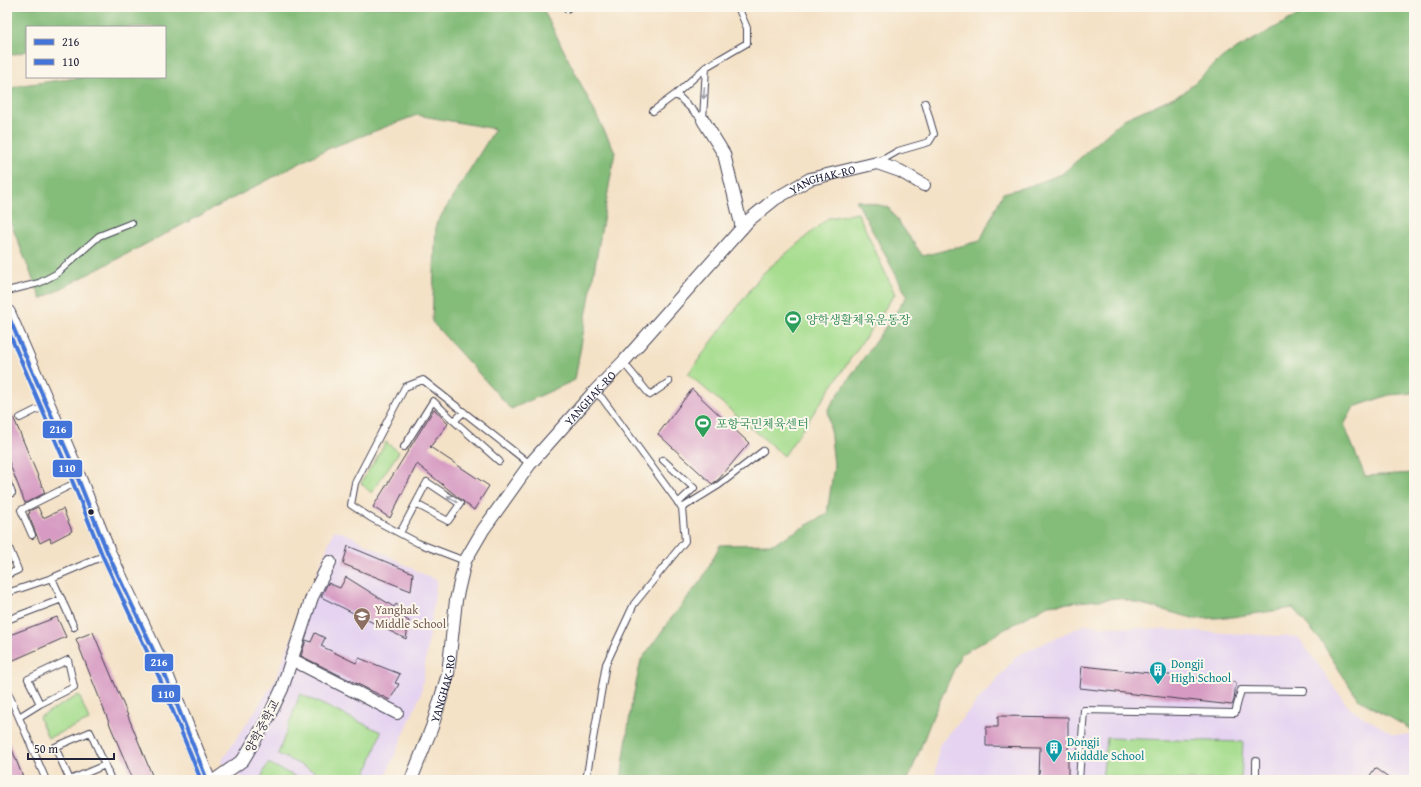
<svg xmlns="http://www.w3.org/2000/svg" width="1421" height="787" font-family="'Gentium Book Plus','Noto Serif KR',serif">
	<rect width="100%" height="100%" fill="#fbf7ec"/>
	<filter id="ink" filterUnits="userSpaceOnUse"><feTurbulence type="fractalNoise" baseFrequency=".025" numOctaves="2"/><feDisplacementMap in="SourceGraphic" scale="8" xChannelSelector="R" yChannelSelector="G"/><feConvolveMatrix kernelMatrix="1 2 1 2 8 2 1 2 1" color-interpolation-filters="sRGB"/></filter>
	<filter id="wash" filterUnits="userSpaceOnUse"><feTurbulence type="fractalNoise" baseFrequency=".012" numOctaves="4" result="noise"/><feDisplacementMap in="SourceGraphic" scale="16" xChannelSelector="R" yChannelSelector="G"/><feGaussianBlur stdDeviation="0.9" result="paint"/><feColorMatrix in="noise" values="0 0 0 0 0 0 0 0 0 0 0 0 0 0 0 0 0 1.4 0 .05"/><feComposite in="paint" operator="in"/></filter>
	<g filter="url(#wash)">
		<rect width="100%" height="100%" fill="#f4e2c7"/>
		<path fill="#e5d3f1" d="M334,530l13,4 72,38 18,8 -16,114 -37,86h-140l-23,-18 54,-81z
			M1084,625l214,12 52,72 43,25 21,2v44h-479l4,-35 79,-90z"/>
		<path fill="#a6dd8e" stroke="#648064" d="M858,213l37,81 -111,162 -96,-82 74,-100 66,-56z
			M386,442l13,10 -28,41 -10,-10z
			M300,694l81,38 -17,48h-32l-54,-26z
			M79,695l10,25 -41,18 -9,-21z
			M1107,738l136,4 -2,38h-139z
			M268,763l34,17h-42z"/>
		<path fill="#84bc79" stroke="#536f5a" d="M7,7h535l73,145 -40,228 -64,29 -79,-87 4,-98 59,-95 -78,-14 -92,35 -284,149 -34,-85v-124l15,-5 62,-8h81v-50h-138v24l-20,5z
			M1319,7h95v386l-25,2 -35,12 -10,18 21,51 49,-3v258l-56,-32 -38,-59 -27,-32 -61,9 -36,2 -77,-21 -71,7 -87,49 -28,62 -25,64h-287l10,-73 10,-47 29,-40 32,-41 18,-34 53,-1 54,-30 7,-49 -6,-56 79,-113 -51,-96 32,7 35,49 57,-15 23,-48 26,-7 33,-12 62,-55 59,-26 41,-37 72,-40z"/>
		<g id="blocks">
			<path fill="#d79bc3" d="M692,389l57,54 -30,36 -7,5 -54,-50z
				M7,402l38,91 -20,10 -18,-46z
				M434,409l14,15 -18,23 59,39 -15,24 -57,-46 -27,54 -17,-11z
				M38,507l5,11 20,-9 9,22 -21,11 -1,-4 -10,5 -12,-29 2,-1 -1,-2z
				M348,546l65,27 -2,18 -68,-27z
				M346,577l48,30 2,-3 8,6 -2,7 7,4 -3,18 -85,-42 7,-14 12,5z
				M57,617l9,20 -59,26v-27z
				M93,632l31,74 30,74h-21l-21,-50 -36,-91z
				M315,633l10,5 -4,8 35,17 3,-5 41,16 -5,9 4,1 -9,16 -89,-44 5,-16 5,2z
				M1082,666l154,16 -2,18 -2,5 -152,-17z
				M998,716l70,1v63h-29l1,-33 -54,-1v-19h12z
				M7,739h1l16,41h-17z
				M1375,768l16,12h-24z"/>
		</g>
	</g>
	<g filter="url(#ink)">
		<use href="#blocks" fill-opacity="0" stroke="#423f50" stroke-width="1"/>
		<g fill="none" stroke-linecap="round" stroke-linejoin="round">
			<g stroke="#423f50" stroke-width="8">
				<path id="service" d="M567,9l2,-2
					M653,111l23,-17
					M703,120l-27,-26 30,-27 41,-24v-15l-9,-21
					M703,120l3,-53
					M877,163l21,-12 31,-9 5,-8 -9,-31
					M7,291l32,-8 17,-9 43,-38 33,-13
					M623,362l27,33 19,-13
					M464,412l-10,9 45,40
					M20,418l16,-8 11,-3
					M404,447l29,-46 21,20
					M663,460l31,28 -16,15
					M7,481l5,12 -5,1
					M682,508l37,-23 44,-34
					M400,533l27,-51 33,22 -12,17 -32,-17
					M32,535l-11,-25 48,-24 10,-4
					M7,543l11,27 -11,5
					M465,561l-47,-18 -47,-25 -20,-13 4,-22 50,-96 18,-7 107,84
					M52,578l22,49
					M7,593l45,-15 56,-24
					M7,620l55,-21
					M68,660l6,27 -34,17 -12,-25z
					M7,690l39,90
					M19,717l21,-13
					M70,780l-15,-33 35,-15 15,33 6,15
					M70,780l35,-15
					M586,780l20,-116 28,-60 51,-63 -3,-33 -80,-110 -8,-6
					M1079,780l5,-70 151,3 6,-23 63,1
					M1256,780v-19"/>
			</g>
			<g stroke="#423f50" stroke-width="14">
				<g id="minor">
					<path d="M703,120l21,34 18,74"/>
					<path d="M291,659l106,54"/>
					<path d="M215,780l28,-20 25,-42 14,-29 30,-92 18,-35"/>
					<path id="s1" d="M411,780l21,-53 16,-53 8,-74 9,-39 18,-31 47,-66 64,-72 31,-32 124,-140 26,-21 35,-20 67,-16 23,8 24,14"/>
				</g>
			</g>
			<g stroke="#423f50" stroke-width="18">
				<path id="tertiary" d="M7,313l62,143 39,98 57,121 42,105"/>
			</g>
			<use href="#service" stroke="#fff" stroke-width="6"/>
			<use href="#minor" stroke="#fff" stroke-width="12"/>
			<use href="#tertiary" stroke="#fff" stroke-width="16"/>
			<g stroke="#fbf7ec" stroke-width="7">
				<path id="bus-1" d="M7,313l62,143 39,98 57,121 42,105"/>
			</g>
			<g stroke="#fbf7ec" stroke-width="7">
				<path id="bus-2" d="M7,328l56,130 40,99 56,120 42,103"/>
			</g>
			<use href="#bus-1" stroke="#4374d9" stroke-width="4"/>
			<use href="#bus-2" stroke="#4374d9" stroke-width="4"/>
		</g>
		<defs><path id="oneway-shaft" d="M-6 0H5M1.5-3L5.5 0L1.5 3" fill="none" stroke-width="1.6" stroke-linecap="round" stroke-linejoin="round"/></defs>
		<g stroke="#9c9ca7">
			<use href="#oneway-shaft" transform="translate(704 93) rotate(94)"/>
			<use href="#oneway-shaft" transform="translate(452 499) rotate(-146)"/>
		</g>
	</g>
	<defs>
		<g id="stadium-pin" transform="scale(0.9)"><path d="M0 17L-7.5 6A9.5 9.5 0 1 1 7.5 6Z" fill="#2e9e5b" stroke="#fbf7ec"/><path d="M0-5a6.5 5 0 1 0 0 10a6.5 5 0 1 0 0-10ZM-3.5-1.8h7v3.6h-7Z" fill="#fff"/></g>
		<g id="school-pin" transform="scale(0.9)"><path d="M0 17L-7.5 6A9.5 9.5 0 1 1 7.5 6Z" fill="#8d6e63" stroke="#fbf7ec"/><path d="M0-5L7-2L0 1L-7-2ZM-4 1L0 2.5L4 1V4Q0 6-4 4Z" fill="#fff"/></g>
		<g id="building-pin" transform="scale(0.9)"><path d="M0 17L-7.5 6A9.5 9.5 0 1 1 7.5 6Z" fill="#0f9aa8" stroke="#fbf7ec"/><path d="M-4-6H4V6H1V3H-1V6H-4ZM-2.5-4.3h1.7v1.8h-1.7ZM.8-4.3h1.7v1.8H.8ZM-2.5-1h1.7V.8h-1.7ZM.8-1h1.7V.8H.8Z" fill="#fff"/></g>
	</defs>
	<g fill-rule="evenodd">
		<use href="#stadium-pin" x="793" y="319"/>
		<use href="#stadium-pin" x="703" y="423"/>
		<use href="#school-pin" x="362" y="616"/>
		<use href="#building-pin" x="1158" y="670"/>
		<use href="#building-pin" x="1054" y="748"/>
	</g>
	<circle fill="#22223b" stroke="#fbf7ec" stroke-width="1.5" cx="91" cy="512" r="3.5"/>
	<g text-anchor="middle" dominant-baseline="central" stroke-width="4" stroke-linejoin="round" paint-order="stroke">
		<g font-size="12" fill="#22223b" stroke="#fbf7ec">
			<text stroke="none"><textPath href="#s1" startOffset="757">YANGHAK-RO</textPath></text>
			<text stroke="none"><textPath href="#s1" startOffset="433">YANGHAK-RO</textPath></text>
			<text stroke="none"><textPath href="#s1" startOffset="97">YANGHAK-RO</textPath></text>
			<text transform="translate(262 726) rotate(-62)">양학중학교</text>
		</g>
		<g font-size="12" fill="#27864d" stroke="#fbf7ec" text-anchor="start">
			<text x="806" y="319">양학생활체육운동장</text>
			<text x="716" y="423">포항국민체육센터</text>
		</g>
		<g font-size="12" fill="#785e54" stroke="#fbf7ec" text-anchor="start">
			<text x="375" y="609">Yanghak<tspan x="375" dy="14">Middle School</tspan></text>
		</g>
		<g font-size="12" fill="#0d838f" stroke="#fbf7ec" text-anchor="start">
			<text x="1171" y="663">Dongji<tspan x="1171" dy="14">High School</tspan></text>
			<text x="1067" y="741">Dongji<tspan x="1067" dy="14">Midddle School</tspan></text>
		</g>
	</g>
	<g stroke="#fbf7ec" stroke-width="1.5">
		<rect x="42" y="420" width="31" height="19" rx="4" fill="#4374d9"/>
		<rect x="52" y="459" width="31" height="19" rx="4" fill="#4374d9"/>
		<rect x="144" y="653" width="30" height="19" rx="4" fill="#4374d9"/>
		<rect x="151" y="684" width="30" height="19" rx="4" fill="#4374d9"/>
	</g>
	<g font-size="11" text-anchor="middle" font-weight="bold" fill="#fff">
		<text x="58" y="433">216</text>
		<text x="67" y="472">110</text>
		<text x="159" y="666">216</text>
		<text x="166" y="698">110</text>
	</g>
	<rect width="1421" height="787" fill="none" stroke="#fbf7ec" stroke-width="24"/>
	<rect x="26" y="26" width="140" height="52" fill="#fbf7ec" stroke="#a4a2a5"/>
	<rect x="34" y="39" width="20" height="6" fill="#4374d9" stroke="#a4a2a5"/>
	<text x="62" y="46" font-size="12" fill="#22223b">216</text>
	<rect x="34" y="59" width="20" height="6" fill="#4374d9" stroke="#a4a2a5"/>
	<text x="62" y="66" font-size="12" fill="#22223b">110</text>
	<path d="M28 753v6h86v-6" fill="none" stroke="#22223b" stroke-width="2"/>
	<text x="34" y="753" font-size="12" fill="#22223b" stroke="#fbf7ec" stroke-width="3" paint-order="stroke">50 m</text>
</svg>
